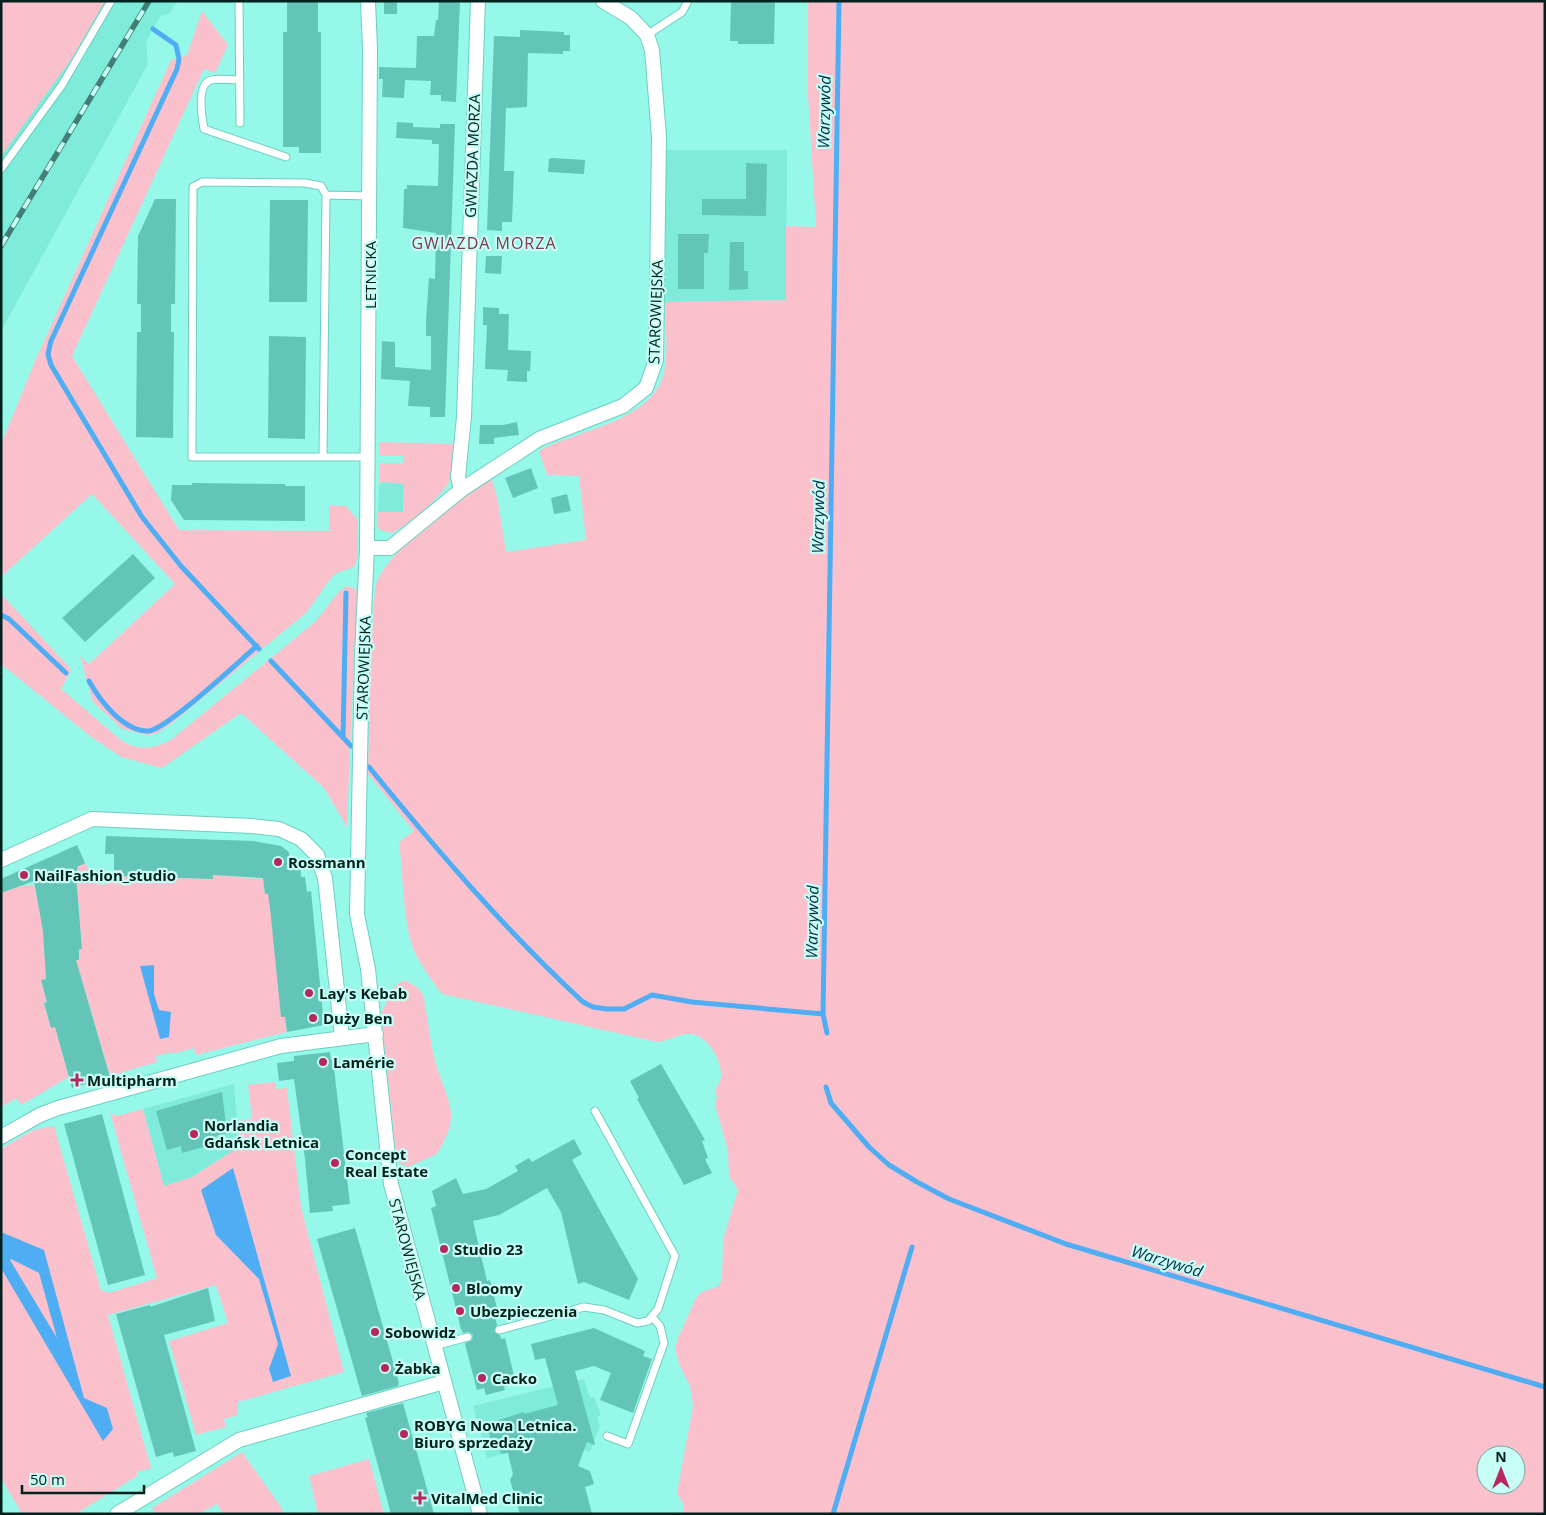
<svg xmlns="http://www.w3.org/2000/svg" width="1546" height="1515" font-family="'Open Sans',sans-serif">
	<rect width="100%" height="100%" fill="#96f8e9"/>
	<path fill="#7febdb" d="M4,1h174l-8,12 -10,4 -14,25 2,22 -147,267v-324z
		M666,150h121l-1,150 -121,2z
		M382,482l22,1 -1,30 -25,-1 1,-27z
		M234,1084l5,63 -47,30 -28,10 -21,-78z
		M584,1379l6,19 4,-1 7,18 -4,2 3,9 -10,26 -34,-12 -69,18 -14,-52z"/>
	<path fill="#fac1cd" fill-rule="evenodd" d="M1,1h104l-35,60 -69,95z
		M808,1h737v1513h-862l1,-8 -7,-13 16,-87 -3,-20 -11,-22 -4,-15 3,-11 18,-40 6,-6 17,-6 3,-8 1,-38 15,-50 -9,-14 -1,-25 -13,-47 2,-7 -2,-6c2,-5 6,-10 6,-15 1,-17 -15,-43 -33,-42 -11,1 -20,7 -31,8l-215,-48c-9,-12 -19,-26 -26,-39 -13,-26 -13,-82 -17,-113l15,-11 -46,-57 2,-112 5,-73c5,-34 88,-93 116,-113l7,25 8,51 80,-12 -7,-64 -32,-1 -8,-24c38,-21 115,-30 125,-79 5,-22 1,-47 1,-70l121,-2v-74l30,1 -8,-132zM1486,1455h30v30h-30z
		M202,11l26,34 -13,28 -11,-4 -132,287 107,174 150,1v-26l17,1 12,14v37l-4,10 -17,6 -6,5 -25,35 -135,111 -15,10 -9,1 -25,-6 -29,-27 -13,-46 9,8 86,-80 -83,-90 -91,83v-133l35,-85 135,-299 16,-5z
		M379,442l75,2c0,12 1,25 -4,36 -7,16 -42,45 -58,53l-12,-3 -3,-4 1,-14h25l1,-28 -22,-2 -3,3v-22h24v-7h-24z
		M347,586l9,3 2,12 -4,52 -7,174 -23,-39 -83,-75 -79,55 -41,-11 -31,-21 -89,-72v-70l68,73 2,4 -10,18 61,52c16,10 32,8 49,-1l133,-109 12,-10 21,-27z
		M85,863l10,19 8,3 10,-5 1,-10h8l1,6 24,1 1,-4 6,4 25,1v-4l5,4 28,1 1,-4 50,4 2,15h5l-1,14h4l8,109h4l2,15 -91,23 -3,-7 -20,6 -1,-2 -16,4 1,6 -47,14 -30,-102h-18l-21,7 6,21 -3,1 2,10 4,-1 -2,6 3,9h4l14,50 -48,28 -4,-7 -16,9v-214l20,-7 13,-1 8,37 3,36 34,2v-11h3l-1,-15 -4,-1 3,-6v-8h-3l-1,-5 4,-1 -6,-37h4l-1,-9z
		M404,980l13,7 6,8c5,21 6,44 12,65 11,43 29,49 2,94l-29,13 -11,-5 -16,-149 14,-27z
		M275,1082l1,7 11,-1 14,119 43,165 -106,30v13l-14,4 2,8 -30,8 -27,-94 59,-18 -12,-38 -108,30 43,153 -14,4v4l-61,38h-54l-21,-36v-329l32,-19 21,-4 47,164 8,3 48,-15 -47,-165 7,3 26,-7 21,77 28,-9 47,-30 -1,-26 14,-2 -4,-34z
		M242,1452l39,55 3,7h-61l-6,-10 -18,10h-43l-4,-6z
		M369,1459l15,55h-66l-9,-38z"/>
	<path fill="#4eadf3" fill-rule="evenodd" d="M154,965v29l5,16 12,2 -2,25 -9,2 -20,-73z
		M233,1168l58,208 -18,6 -4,-13 9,-25 -19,-65 -43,-44 -15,-45z
		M1,1232l43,18 40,148 23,10 6,21 -10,12 -102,-173zM11,1259l28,14 18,65 -47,-78z"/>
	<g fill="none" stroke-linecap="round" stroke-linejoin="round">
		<path stroke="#4eadf3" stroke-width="5" d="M153,29l23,16 3,14 -2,10 -126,272 -3,13 3,11 91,152 39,49 78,83
			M1,615l8,4 57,54
			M271,661l80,85
			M89,681c11,20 35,51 60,50 18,-2 90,-70 108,-85
			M343,738l3,-145
			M369,767c67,82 136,163 214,235l10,5 14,2h17l28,-14 40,7 131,12
			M827,1033l-4,-19 16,-1013
			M826,1087l5,16 38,44 20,18 28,17 32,17 117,45 479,143
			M833,1514l79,-267"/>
	</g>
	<path fill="#63c5b7" d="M287,1h31v31h3v121h-22v-6h-16v-115h4z
		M384,1h13v13h-13z
		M439,1h21l-4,101 -15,-1v-6h-11l1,-14 -26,-1 -1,18 -22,-1 1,-18h-4v-12l37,1 1,-32h17l2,-16h2z
		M731,1h44l-1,43h-36v-3h-8z
		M520,30l44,2v3h6v16h-7v3l-35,-1 -1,54 -21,1 -2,63h10l-2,51h-10v9l-15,-1 7,-194 26,1z
		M397,122l16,1v4l27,1v-4h15l-10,293h-15v-10l-22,-1 2,-25 -29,-2 1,-38 13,1v25l36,3v-34h-5v-16l3,-42 6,1 1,-46 -33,-5 1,-39h3v-4l31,1 1,-42h-7v-4l-36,-2z
		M552,158l33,2 -1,14 -36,-2 1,-13z
		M746,163l21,1 -1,52 -64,-1v-16h44z
		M155,199h21l-1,105h-4v28h3l-1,106 -37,-1 1,-105h4v-28h-4l1,-68z
		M270,200h38l-1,102h-38z
		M678,234h31l-1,19h-4v36h-26z
		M730,242h14v29h4v18l-19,1z
		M486,256h16l-1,18 -16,-1z
		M483,307l16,1v6h10l-1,36 23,1 -1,20h-3v11l-20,-1 1,-11 -23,-1 2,-44h-4z
		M269,336l37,1 -1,102 -37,-1z
		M517,422l2,13 -25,3v6h-15l1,-19h23z
		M531,468l7,20 -25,10 -8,-20z
		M192,483l93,1v2h20v35l-121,-1 -13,-20 1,-15h20z
		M567,494l4,17 -17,3 -3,-16z
		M133,554l22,24 -70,64 -23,-24z
		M106,836l147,5 28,5 8,6 1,10 10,-1 1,16h4l2,15 4,-1 13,134 -37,7 -2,-15h-4l-11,-109 -2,-14h-3l-2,-16 -50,-3v4l-91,-3v-6h-8v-16h-9z
		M77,845l8,18 -8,4 1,9h-2l6,73h-3v11h-3l34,117 -38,11 -17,-61 -4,1 -7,-25 3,-1 -6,-22 5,-1 -3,-48 -9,-50 -33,12v-14z
		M330,1052l1,8h2l17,144 -18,2 1,5 -23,2 -5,-54 -11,-80 -15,2 -2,-18 17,-2v-5z
		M661,1064l44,76 -3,1 6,17 -3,1 7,14 -28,12 -47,-86 2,-1 -9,-17z
		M222,1092l5,41 -11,3 2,7 -36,10 -1,-7 -14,4 -11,-39z
		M102,1114l43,161 -37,10 -44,-161z
		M574,1139l8,15 -10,6 66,119 -9,21 -45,-18 -6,2 -17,-72 -14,-24 -48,27 -26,6 14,60 3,-1 7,28h-4l4,17 -3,7 6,3 1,4 4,-1 11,46 -12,3 1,3 -19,5 -2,-7 -7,2 -11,-42 -1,-5 7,-3 1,-5 -4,-3 -6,1 -2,-4 -30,-121 5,-2 -4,-15 24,-13 7,16 23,-5 32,-18 -3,-5 14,-8 3,4z
		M355,1228l44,155 -1,3 -36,10 -45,-157z
		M208,1288l7,33 -51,14 32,116 -22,6 -1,-5 -17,5 -40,-143 34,-9v2z
		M594,1328l51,23 -2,5 9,3 -19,54 -33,-13 11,-27 -17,-7 -19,5 20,74 -8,-3 -9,24 12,5 4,13 -9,3 7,27h-72l-10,-34 3,-6 -5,-21 -7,1 -3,-11 -6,2 -5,-21 37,-12v2l34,-9 -13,-47 -10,2 -4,-16z
		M403,1403l21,75 10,36h-43l-4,-15 -22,-81 3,-1 -2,-4z"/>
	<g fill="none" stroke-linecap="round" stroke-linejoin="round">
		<g stroke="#6dcec0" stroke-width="9">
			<path id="service" d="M239,1l1,122
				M647,35l35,-23 6,-11
				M240,80c-9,0 -21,-2 -29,0 -15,4 -9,38 -7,49l82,28
				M1,169l61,-84 49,-84
				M326,195l-5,-9 -16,-3 -103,-1 -9,5 -1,270h176
				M323,457l3,-262 44,1
				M499,1330l85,-23 20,3 33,13 11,-2 10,-12 17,-53 -80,-145
				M434,1346l34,-9
				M607,1436l21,8 36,-101 -4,-17 -8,-9"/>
		</g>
		<g stroke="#6dcec0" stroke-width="16">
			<path id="minor" d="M368,1l2,48 -3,499 -5,107 -5,259 11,55 23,215 89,330
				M461,490l-3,-13 6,-60 14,-416
				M367,548h23l71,-58 78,-51 84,-33 23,-18 10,-28 3,-223 -7,-87 -5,-15 -16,-17 -28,-17
				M1,860l91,-41 160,7 27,3 22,10 16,16 8,23 17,159
				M1,1137l39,-22 18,-7 223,-62 95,-12
				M117,1514l122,-74 205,-58"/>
		</g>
		<use href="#service" stroke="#fff" stroke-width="7"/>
		<use href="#minor" stroke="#fff" stroke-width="14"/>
		<g stroke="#427e76" stroke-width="5.5">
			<path id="rail" d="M1,246l148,-245"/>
		</g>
		<use href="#rail" stroke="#c6fdf4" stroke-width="4" stroke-dasharray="11" stroke-linecap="butt"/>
	</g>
	<g fill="#b5275d" stroke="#c6fdf4" stroke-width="2">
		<circle cx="278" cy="862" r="5"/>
		<circle cx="24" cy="875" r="5"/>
		<circle cx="309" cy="993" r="5"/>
		<circle cx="313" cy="1018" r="5"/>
		<circle cx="323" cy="1062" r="5"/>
		<path d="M74.5 1072.5h5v5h5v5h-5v5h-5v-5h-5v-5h5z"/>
		<circle cx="194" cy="1134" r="5"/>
		<circle cx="335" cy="1163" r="5"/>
		<circle cx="444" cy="1249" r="5"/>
		<circle cx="456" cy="1288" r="5"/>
		<circle cx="460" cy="1311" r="5"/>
		<circle cx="375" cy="1332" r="5"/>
		<circle cx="385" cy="1368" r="5"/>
		<circle cx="482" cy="1378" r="5"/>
		<circle cx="404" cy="1434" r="5"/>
		<path d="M417.5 1490.5h5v5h5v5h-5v5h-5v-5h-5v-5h5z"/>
	</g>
	<g text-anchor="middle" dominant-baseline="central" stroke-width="4.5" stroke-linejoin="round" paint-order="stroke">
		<g font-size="15" fill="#01211d" stroke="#c6fdf4">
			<text transform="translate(472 156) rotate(-88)">GWIAZDA MORZA</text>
			<text transform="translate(370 275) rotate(-90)">LETNICKA</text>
			<text transform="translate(655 312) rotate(-88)">STAROWIEJSKA</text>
			<text transform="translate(363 668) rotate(-88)">STAROWIEJSKA</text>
			<text transform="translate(408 1249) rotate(75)">STAROWIEJSKA</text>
		</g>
		<g font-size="15" font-weight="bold" fill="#01211d" stroke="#c6fdf4" text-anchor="start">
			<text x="288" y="862">Rossmann</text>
			<text x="34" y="875">NailFashion_studio</text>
			<text x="319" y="993">Lay's Kebab</text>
			<text x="323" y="1018">Duży Ben</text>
			<text x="333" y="1062">Lamérie</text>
			<text x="87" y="1080">Multipharm</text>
			<text x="204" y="1125">Norlandia<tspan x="204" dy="17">Gdańsk Letnica</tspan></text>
			<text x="345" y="1154">Concept<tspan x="345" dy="17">Real Estate</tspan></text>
			<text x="454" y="1249">Studio 23</text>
			<text x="466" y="1288">Bloomy</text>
			<text x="470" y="1311">Ubezpieczenia</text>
			<text x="385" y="1332">Sobowidz</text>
			<text x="395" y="1368">Żabka</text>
			<text x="492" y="1378">Cacko</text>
			<text x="414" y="1425">ROBYG Nowa Letnica.<tspan x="414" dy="17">Biuro sprzedaży</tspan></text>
			<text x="431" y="1498">VitalMed Clinic</text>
		</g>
		<g font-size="16" font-style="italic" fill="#042d48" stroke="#c6fdf4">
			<text transform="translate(824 112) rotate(-89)">Warzywód</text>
			<text transform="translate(818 517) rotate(-89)">Warzywód</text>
			<text transform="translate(812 922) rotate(-89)">Warzywód</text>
			<text transform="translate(1167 1261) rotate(17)">Warzywód</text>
		</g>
		<g font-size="16" letter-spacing="1" fill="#7e384c" stroke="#c6fdf4">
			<text x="484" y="243">GWIAZDA MORZA</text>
		</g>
	</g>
	<rect width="1546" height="1515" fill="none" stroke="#01211d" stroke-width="5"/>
	<g transform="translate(1501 1470)"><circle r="24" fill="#c6fdf4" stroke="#77a59e"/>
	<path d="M0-4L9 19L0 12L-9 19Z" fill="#b5275d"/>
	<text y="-8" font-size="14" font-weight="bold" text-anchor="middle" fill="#01211d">N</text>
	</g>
	<path d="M22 1485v8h122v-8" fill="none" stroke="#01211d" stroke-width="2.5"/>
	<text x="30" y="1485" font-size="15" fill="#01211d" stroke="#c6fdf4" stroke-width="4" paint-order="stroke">50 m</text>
</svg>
